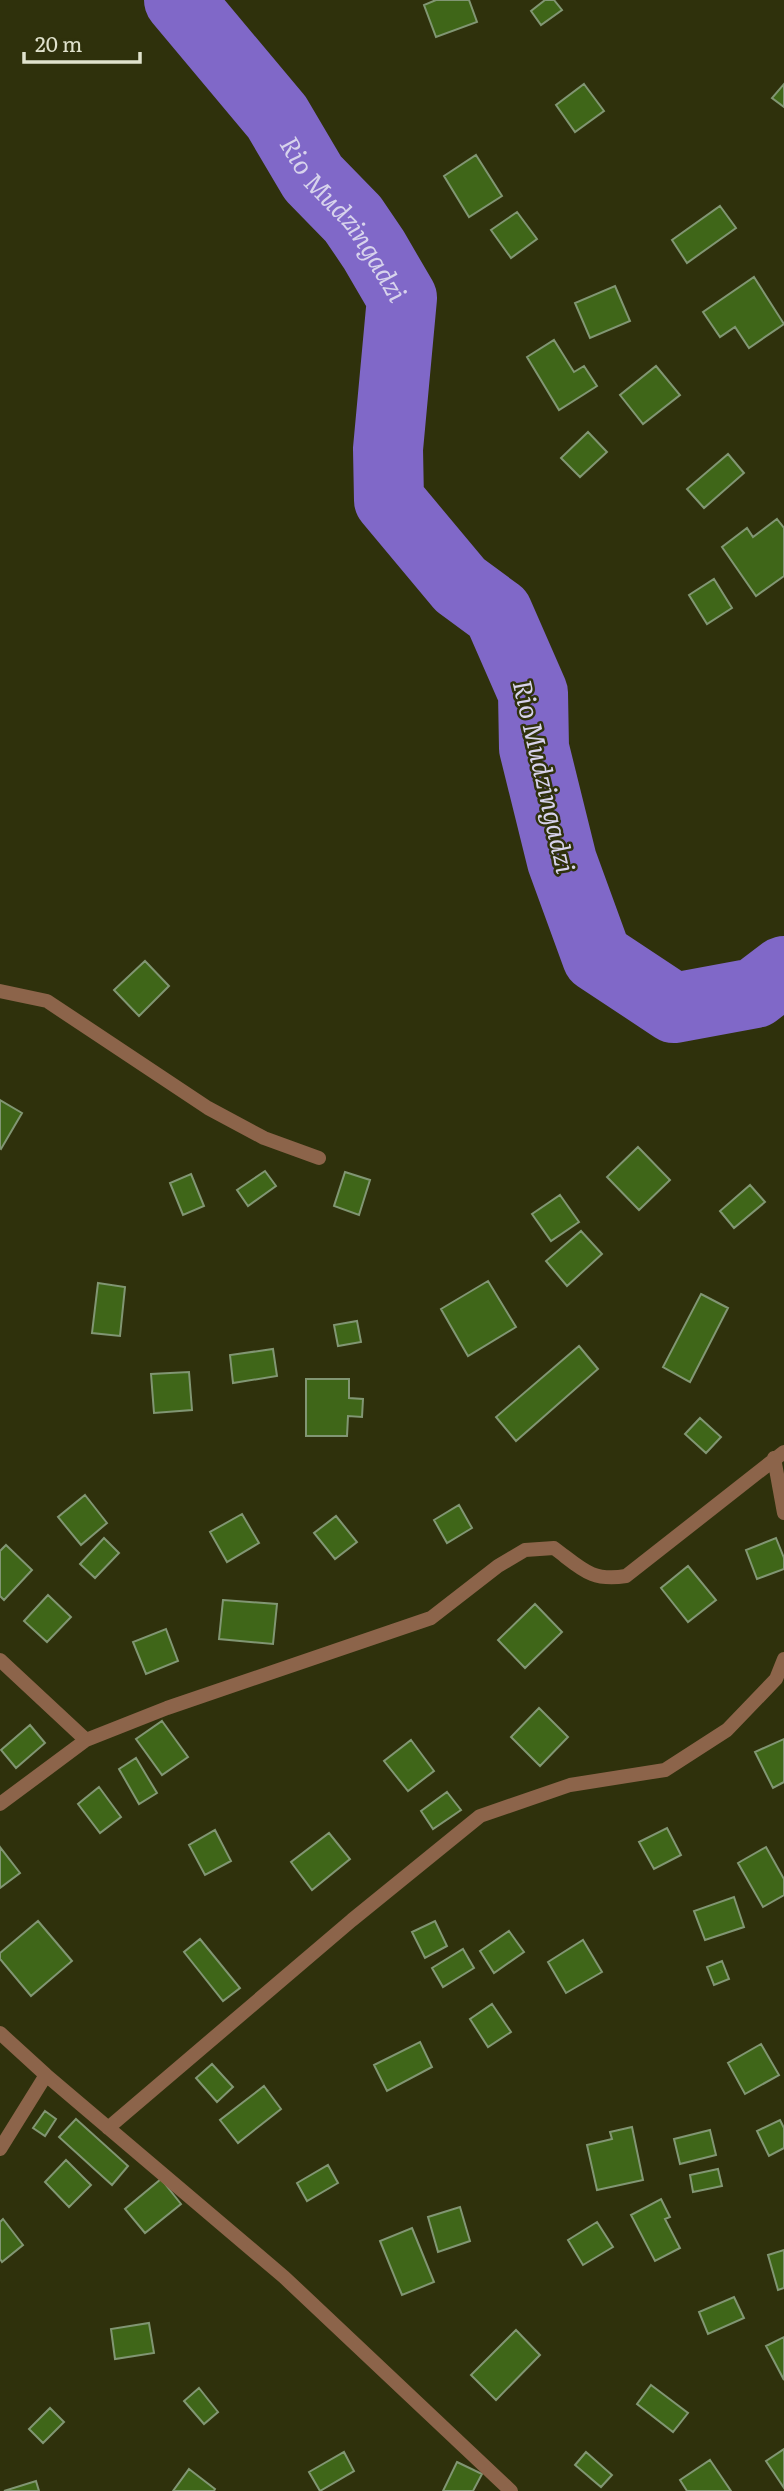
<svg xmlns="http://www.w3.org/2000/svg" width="784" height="2491" font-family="Literata,serif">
	<rect width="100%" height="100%" fill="#2f310c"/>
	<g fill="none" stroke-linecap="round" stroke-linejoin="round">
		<path stroke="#8068c8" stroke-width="70" id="s1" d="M179,0l98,117 36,61 40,41 21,31 28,48 -14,151 1,51 71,85 38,28 35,80 1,55 28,113 35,96 77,51 81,-15 29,-22"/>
	</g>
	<path fill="#3f6618" stroke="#819673" stroke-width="2" d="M436,0h33l8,22 -41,15 -12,-32z
		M545,0h9l8,10 -21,15 -10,-14z
		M584,84l20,27 -29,21 -19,-27z
		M784,84v23l-12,-9z
		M476,155l26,41 -33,21 -25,-41z
		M720,206l16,22 -49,35 -15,-23z
		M517,212l20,27 -26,19 -20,-28z
		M754,277l30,47 -35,24 -14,-21 -15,10 -17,-25z
		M615,286l15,35 -40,17 -15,-35z
		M554,340l20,32 10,-6 13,20 -38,24 -32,-53z
		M656,366l24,29 -37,29 -23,-29z
		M588,432l19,20 -27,25 -19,-19z
		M728,454l16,19 -40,35 -17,-19z
		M777,519l7,9v48l-28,20 -34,-49 25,-19 6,9z
		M714,579l18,29 -25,16 -18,-29z
		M145,961l24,25 -30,30 -25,-26z
		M0,1100l22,13 -21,36 -1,-1z
		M638,1147l32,33 -31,30 -32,-33z
		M265,1171l11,15 -28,20 -11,-16z
		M345,1172l25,8 -11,35 -25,-9z
		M191,1174l13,32 -21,9 -13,-32z
		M750,1185l15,17 -31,26 -14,-17z
		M560,1195l19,27 -28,19 -19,-27z
		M581,1231l21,23 -35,32 -21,-25z
		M488,1281l28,46 -48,29 -27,-47z
		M98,1283l27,4 -5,49 -28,-3z
		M701,1294l27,14 -38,74 -27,-15z
		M357,1321l4,21 -23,4 -4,-21z
		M579,1346l19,23 -82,72 -20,-24z
		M273,1349l4,27 -44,7 -3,-28z
		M189,1372l3,38 -38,3 -3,-39z
		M306,1379h43v19l14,1 -1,18 -14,-1 -1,20h-41z
		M700,1418l21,19 -15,16 -21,-19z
		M85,1495l22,28 -26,22 -23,-28z
		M459,1505l13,23 -25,15 -13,-23z
		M242,1514l17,29 -32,19 -17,-30z
		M336,1516l21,26 -22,17 -21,-26z
		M104,1538l15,15 -24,25 -15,-14z
		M776,1538l8,20v11l-27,10 -11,-29z
		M6,1545l26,25 -28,30 -4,-4v-45z
		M688,1566l28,34 -28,22 -27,-34z
		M48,1595l23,22 -24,25 -23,-21z
		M223,1600l54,4 -4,40 -54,-5z
		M535,1604l27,28 -37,36 -27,-28z
		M166,1629l12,32 -32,13 -13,-32z
		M539,1708l29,29 -28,29 -29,-29z
		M162,1721l26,36 -26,18 -26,-36z
		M30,1725l15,18 -29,25 -15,-18z
		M784,1739v43l-11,6 -18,-36z
		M411,1740l23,31 -26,20 -24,-30z
		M136,1758l21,35 -18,11 -20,-35z
		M99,1787l22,30 -21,16 -22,-29z
		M447,1792l14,18 -28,19 -12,-18z
		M667,1828l14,27 -27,14 -15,-27z
		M215,1830l16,31 -26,14 -16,-30z
		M329,1833l21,26 -38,31 -21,-28z
		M0,1847l20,26 -20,15z
		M766,1847l18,32v16l-21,12 -25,-44z
		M734,1897l10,30 -39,13 -11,-29z
		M38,1921l34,40 -41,35 -31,-37v-6z
		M435,1921l12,25 -22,12 -13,-26z
		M509,1931l15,21 -30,21 -14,-22z
		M200,1939l40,49 -17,13 -39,-49z
		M583,1940l19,32 -36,21 -18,-31z
		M463,1949l11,19 -31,19 -11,-19z
		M722,1961l7,18 -15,6 -7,-18z
		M492,2004l19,28 -23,15 -18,-28z
		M420,2042l12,25 -45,24 -13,-26z
		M761,2044l18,31 -34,19 -17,-31z
		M212,2064l21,23 -16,15 -21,-24z
		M264,2086l17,23 -43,34 -18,-23z
		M45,2111l11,8 -11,17 -12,-8z
		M76,2119l52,47 -16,19 -53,-48z
		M780,2120l4,8v20l-15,8 -12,-25z
		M632,2127l11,53 -46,10 -10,-45 25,-6 -2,-7z
		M710,2130l6,25 -36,9 -6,-25z
		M66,2160l25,25 -22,22 -24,-25z
		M328,2165l10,18 -31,18 -10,-18z
		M718,2169l4,17 -29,6 -3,-17z
		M161,2179l20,25 -36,29 -20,-24z
		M661,2199l9,18 -5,2 15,29 -25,13 -24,-46z
		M460,2207l10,34 -32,11 -10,-35z
		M3,2219l20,26 -21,17 -2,-3v-37z
		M597,2222l16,25 -30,18 -15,-25z
		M412,2228l22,54 -32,13 -22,-54z
		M784,2250v38l-6,2 -10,-35z
		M734,2297l10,21 -36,16 -9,-22z
		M149,2323l5,30 -39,6 -4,-30z
		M516,2330l24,25 -44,45 -25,-25z
		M784,2337v43l-18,-34z
		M651,2385l37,28 -15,19 -36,-28z
		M199,2388l19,24 -14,12 -20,-23z
		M50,2408l14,14 -21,21 -14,-14z
		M784,2449v39l-18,-27z
		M344,2452l10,19 -34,20 -11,-19z
		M586,2452l26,23 -11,12 -26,-22z
		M710,2460l21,31h-44l-7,-11z
		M457,2462l25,12 -9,17h-30z
		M189,2469l26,20 -1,2h-41z
		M36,2481l3,10h-35z"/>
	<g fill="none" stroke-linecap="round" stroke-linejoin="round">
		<path stroke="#8c644a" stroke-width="14" d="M0,991l47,10 161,107 56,30 55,20
			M774,1458l10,55
			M0,1660l86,80
			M0,1804l86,-64 81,-32 264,-90 67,-52 27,-16 29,-2c27,20 37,34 72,28l158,-124
			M0,2033l46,42 238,202 227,214
			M108,2128l244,-208 128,-104 90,-31 95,-15 62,-40 49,-51 8,-20
			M0,2149l46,-74"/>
	</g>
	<g text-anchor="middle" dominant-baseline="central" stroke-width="5" stroke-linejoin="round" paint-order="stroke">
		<g font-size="26" font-style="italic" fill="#d7d3ec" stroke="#2f310c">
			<text stroke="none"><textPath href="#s1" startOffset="275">Rio Mudzingadzi</textPath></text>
			<text transform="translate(546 776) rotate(77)">Rio Mudzingadzi</text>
		</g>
	</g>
	<path d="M24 52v10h116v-10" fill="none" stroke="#e0e2cd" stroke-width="3.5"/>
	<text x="35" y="52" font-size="21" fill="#e0e2cd" stroke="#2f310c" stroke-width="5" paint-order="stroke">20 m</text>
</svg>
